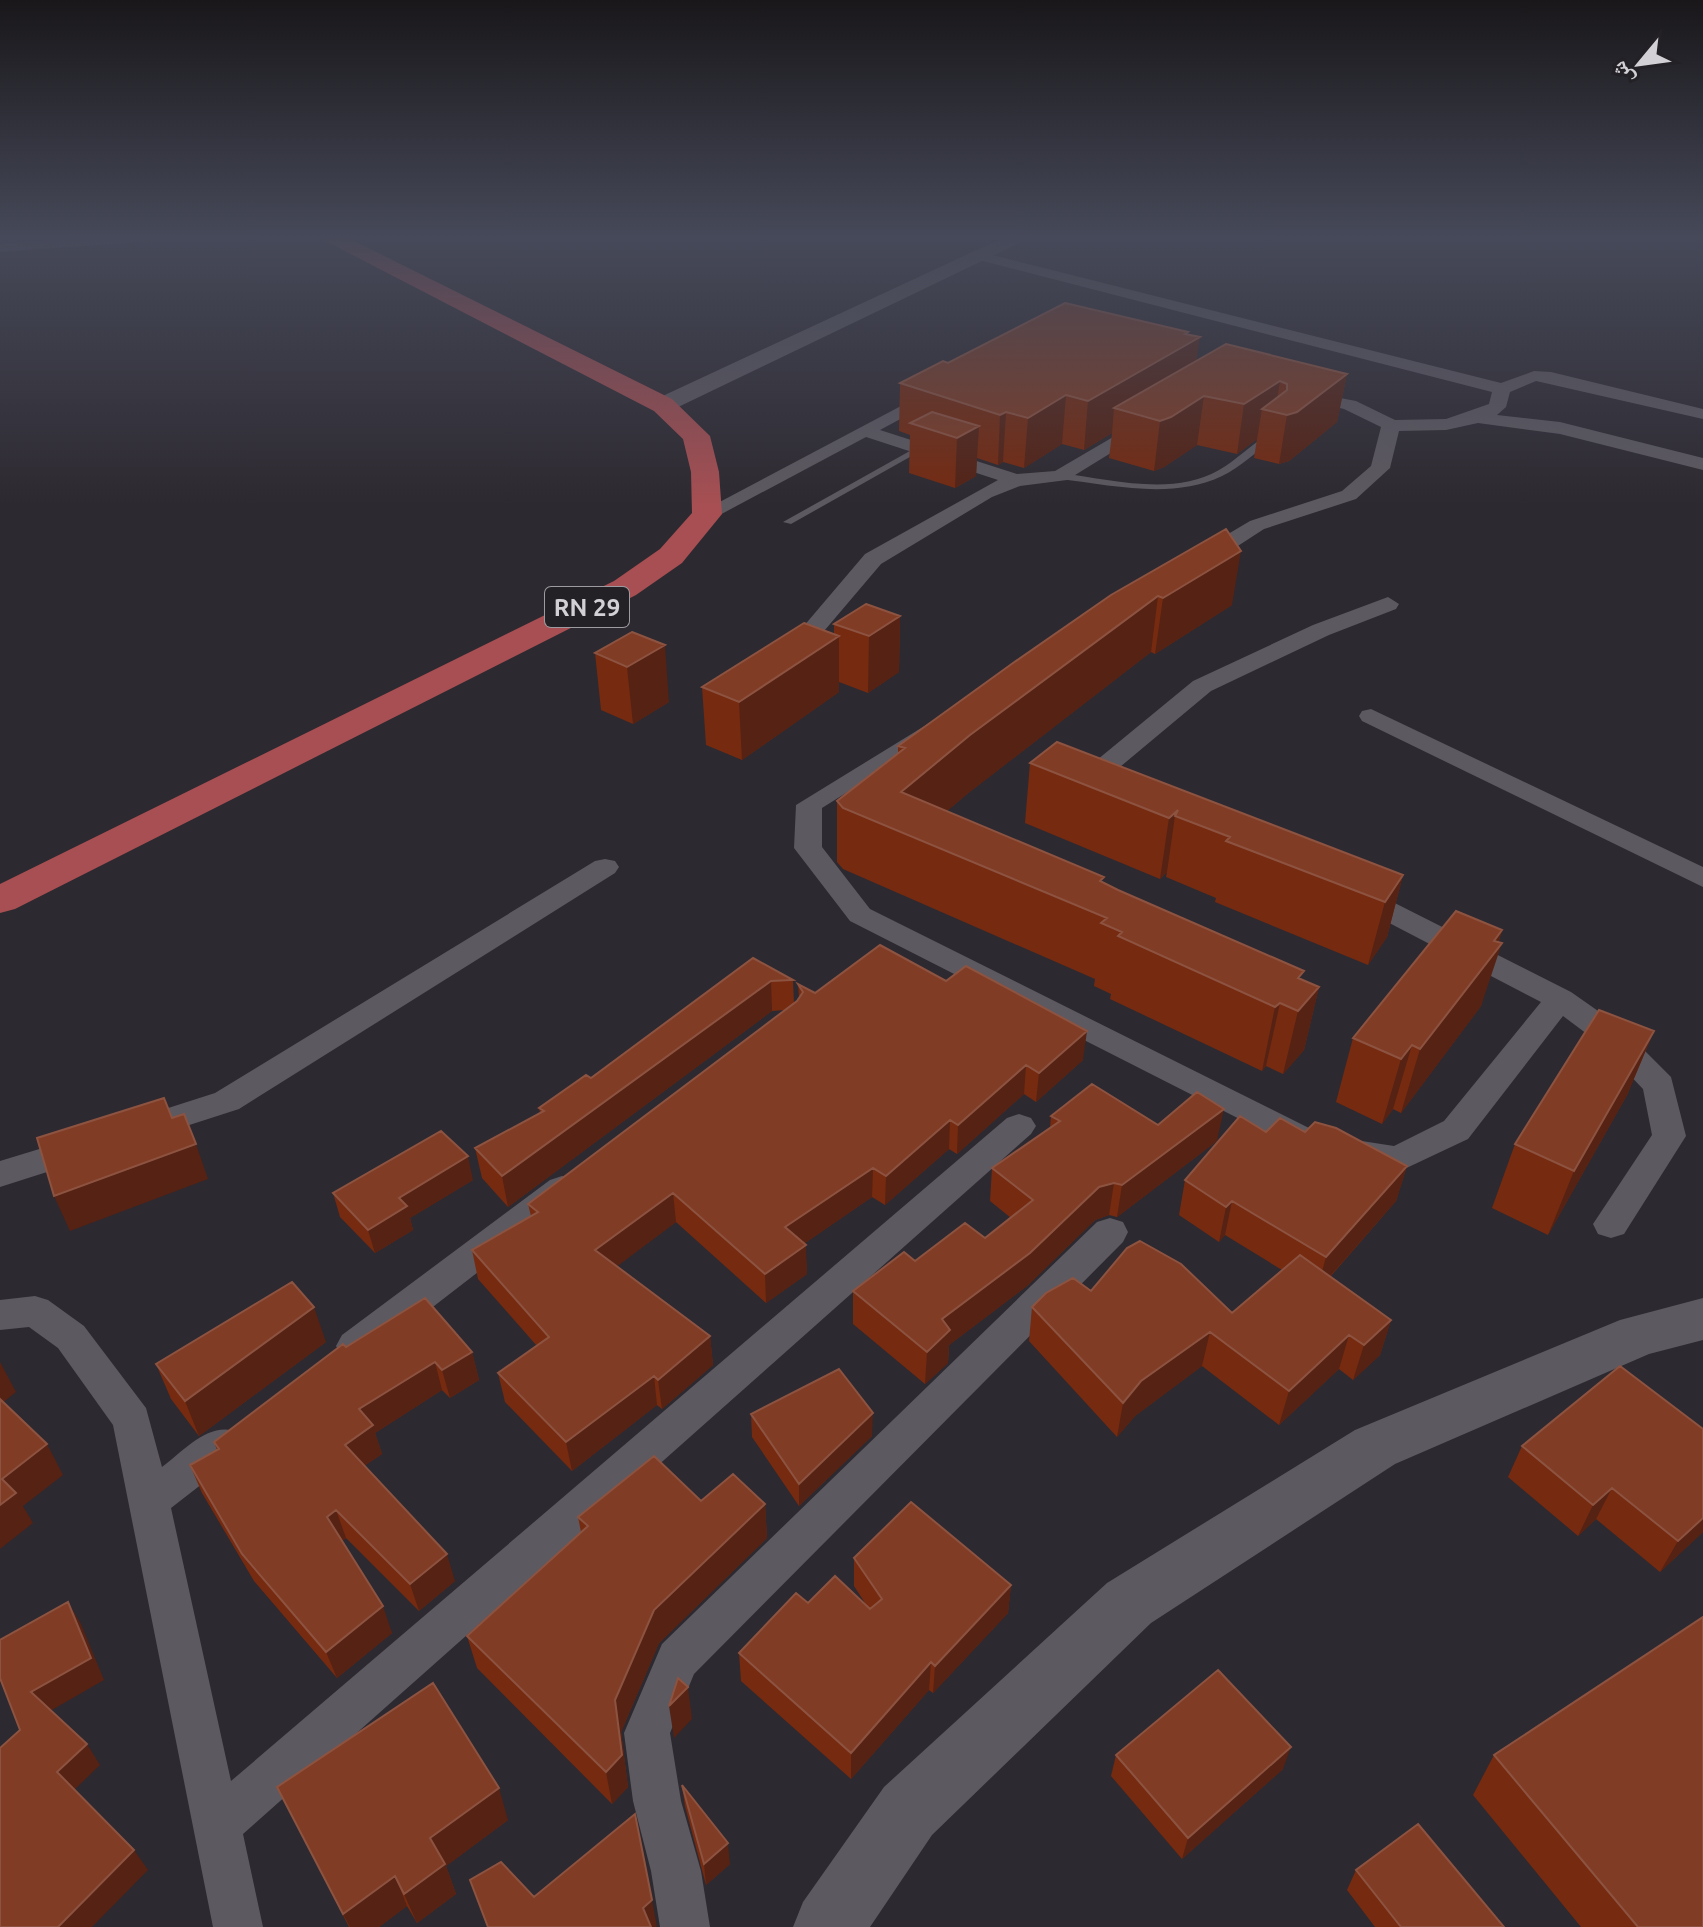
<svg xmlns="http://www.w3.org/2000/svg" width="1703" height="1927" font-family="Ubuntu,'Noto Naskh Arabic',sans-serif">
	<rect width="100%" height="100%" fill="#2d2930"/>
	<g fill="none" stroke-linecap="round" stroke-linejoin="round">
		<path fill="#5d5960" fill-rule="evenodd" d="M1270,434l4,3 -1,2c-16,12 -32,28 -51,37 -50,24 -110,9 -162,3l-5,-3 5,-3c49,6 113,24 159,-3 18,-10 33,-27 51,-36z
			M917,447l7,2 -133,75 -8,-2z"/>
		<path fill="#5d5960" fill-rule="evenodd" d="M117,235h68l-7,4 -178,13v-8z
			M980,252l521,131 33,-12 17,1 152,37v10l-167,-38 -26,11 -4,15 -9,8 63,7 143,36v12l-143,-36 -82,-11 -32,7 -47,1 -9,37 -34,31 -92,30 -57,37h-16l-3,-5 3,-5 59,-35 92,-30 29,-25 10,-39 -37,-18 -46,-11v-8l58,11 39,19 51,-1 43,-15 3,-12 -517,-133 -2,-3z
			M935,388l6,1v8l-61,33 137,44 38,-3 82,-48 7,-2 9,6 -86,53 -47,6 -28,11 -111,67 -62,73 -28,21h-16l-4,-5 32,-26 62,-73 133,-74 -132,-43 -152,81 -7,2 -10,-6z
			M1388,597l11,7 -3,5 -67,26 -118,56 -103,86 -1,9 5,6 -4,6h-18l-9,-8 5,-21 107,-88 120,-56z
			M1371,709l332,158v20l-341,-166 -3,-5 3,-5z
			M931,722l9,2 3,5 -3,5 -118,74v39l48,62 453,226 71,11 50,-25 97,-119 -192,-100 -4,-6 4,-6h20l202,102 50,35 50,50 15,59 -62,98 -13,4 -13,-4 -5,-10 59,-89 -9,-46 -44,-46 -36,-27 -95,123 -70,33 -82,-14 -466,-237 -56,-73 2,-43z
			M605,859l10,2 4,6 -4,6 -376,236 -93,30 -12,-4 -5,-8 5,-8 81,-26 380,-232z
			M1019,1114l12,4 5,8 -5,8 -788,700 20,93h-50l-100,-502 -55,-77 -29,-21 -29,3v-30l35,-4 13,4 36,26 62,82 16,59c23,-17 47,-46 76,-35l6,12 -6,12 -67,52 60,273 776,-663z
			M82,1136l12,3 5,9 -5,9 -94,30v-26z
			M562,1176l12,4 5,9 -5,9 -206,159 -13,5 -13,-5 -6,-11 6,-11 208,-155z
			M1110,1218l13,4 5,10 -5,10 -429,432 -24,59 11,68 20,70 9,56h-50l-9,-56 -18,-70 -9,-68 38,-89 435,-422z"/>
		<path fill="#5d5960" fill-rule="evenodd" d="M1009,235h27l-364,175h-18l-4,-5 4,-5z
			M1703,1298v42l-54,14 -254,110 -244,159 -219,212 -62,92h-77l10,-25 81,-115 223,-204 248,-153 265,-110z"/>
		<path fill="#a74f52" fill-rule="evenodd" d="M314,235h28l330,164 38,37 9,36 3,42 -40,49 -46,32 -621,314 -15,4v-29l614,-303 46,-32 32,-36 -1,-41 -8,-33 -29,-28z"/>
	</g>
	<path fill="#762a10" d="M1188,335l9,26 150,13 -10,48 -48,39 -10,3 -25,-6 3,-19 -20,15 -40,-9 -33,22 -10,4 -45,-13 3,-25 -28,17 -22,-6 -38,24 -21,-6 -5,3 -21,-7 -1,18 -21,12 -46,-15 1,-38 -11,-4 1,-48 48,-20z
		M1226,529l6,76 -77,49 -4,-2 -184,142 -20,17 156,71 216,105 -15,63 -21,24 -17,-8 -4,5 -152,-72 1,-5 -17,-8 1,-7 -252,-110 -6,-7v-61l61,-48v-7z
		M900,616l-1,56 -31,21 -29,-11v10l-97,68 -36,-15 -4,-58 132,-53v-10z
		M632,632l37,70 -36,22 -32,-14 -6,-57z
		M1030,763l373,112 -16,62 -19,28 -153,-63 1,-4 -50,-21 1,-5 -7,7 -135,-56z
		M1502,930l-21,76 -80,107 -8,-4 -11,15 -46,-22 17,-64z
		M753,958l40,22 1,24 5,-6 -1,-14 17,9 268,67 -47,42 -12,-8 -67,60 -8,-5 -64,56 -13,-8 -67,46 2,31 -41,29 -90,-81 -59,44 93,70 3,29 -51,44 -5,-4 -85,66 -67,-69 -7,-29 39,-27 -59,-67 -6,-29 59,-34 -3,-12 257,-194 -13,1 -264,196 -26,-29 -7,-30 65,-35 -1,-5 52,-30z
		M1654,1031l-27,64 -79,140 -56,-27 23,-64z
		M1051,1116l107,9 59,16 -100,76 -8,-2 -14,5 -68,66 -78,59 -1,18 -23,21 -72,-60v-33l62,-30 70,-23 26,-20 -21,-17 2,-33 58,-40z
		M1266,1132h39l102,34 -11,35 -66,76 61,43 -11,35 -27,25 -14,-11 -60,56 -77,-59 -67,50 -18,21 -88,-96 3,-34 59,-16 141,22 50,-43 -57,-35 -6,7 -40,-27 6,-35z
		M473,1180l-63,38 3,12 -38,23 -35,-36 -7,-24z
		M326,1342l-127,94 -28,-37 -15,-35z
		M346,1347l126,5 7,28 -29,18 -8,-8 -67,43 7,21 -18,12 91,115 -36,30 -73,-73 -4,3 50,92 -55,45 -83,-97 -52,-88 -12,-28 27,-15 -3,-8z
		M751,1414l121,22 -73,70 -47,-69z
		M1522,1446l181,86 -43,40 -64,-53 -18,17 -70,-59z
		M701,1501l64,3 2,34 -108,105 -38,89 7,55 -16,17 -135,-136 -10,-32 114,-104 -3,-15z
		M854,1558l157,27 -3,28 -75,80 -4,-3 -78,89 -110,-98 -2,-28 69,-50 59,3 -13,-20z
		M1116,1755l167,14 -101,90 -71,-83z
		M1494,1755l209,172h-122l-108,-132z
		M682,1785l48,79 -24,21 -21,-79z
		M277,1787l231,33 -62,46 10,28 -39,29 -10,-17 -28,21h-30z
		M1356,1870l148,57h-129l-28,-37z"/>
	<path fill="#552214" d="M1188,332l-1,13 13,-8 -7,47 -79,24 -2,25 -28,17 4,-49z
		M1347,374l-10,48 -48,39 -10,3 8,-49z
		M1280,381l-5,31 -13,-3 -5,30 -20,15 7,-50z
		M1066,395l-4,49 -38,24 4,-50z
		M1204,396l-7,49 -33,22 -10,4 6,-50z
		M1006,412l-3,50 -5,3 2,-50z
		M979,426l-3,50 -21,12 2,-50z
		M1241,551l-9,54 -77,49 8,-56z
		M1158,596l-7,56 -184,142 -52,44 -14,-46 69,-57z
		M900,616l-1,56 -31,21 1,-57z
		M839,636v56l-97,68 -3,-58z
		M665,645l4,57 -36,22 -6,-57z
		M1178,810l-3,6 -8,56 -7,7 9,-61z
		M1403,875l-16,62 -19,28 17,-63z
		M1502,930l-7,22 7,-9 -21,63 -80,107 19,-64z
		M771,981l1,30 -264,196 -6,-31z
		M1319,987l-15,63 -21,24 15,-63z
		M1280,1003l-14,63 -4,5 13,-64z
		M1087,1031l-4,29 -47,42 3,-29z
		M1654,1031l-27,64 -79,140 26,-64z
		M1412,1045l-19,64 -11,15 19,-65z
		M1026,1065l-2,29 -67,60 1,-29z
		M1224,1109l-7,32 -100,76 5,-32z
		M950,1120l-1,29 -64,56 1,-29z
		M196,1144l12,35 -138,52 -16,-35z
		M468,1156l5,24 -63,38 3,12 -38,23 -7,-23 31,-32z
		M1407,1166l-11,35 -79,90 9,-34z
		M873,1168l-1,29 -86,59 -1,-29z
		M1114,1183l-5,32 -14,5 -68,66 -78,59 -1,18 -23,21 2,-32 15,-33 157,-132z
		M673,1193l3,29 -76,57 -5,-29z
		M1232,1201l-7,34 -6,7 7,-35z
		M806,1245l1,29 -41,29 -1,-29z
		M314,1307l12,35 -127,94 -14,-35z
		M1391,1320l-11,35 -27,25 11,-35z
		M1210,1332l-8,34 -67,50 -18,21 6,-34 18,-22z
		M1349,1335l-10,34 -60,56 10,-34z
		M710,1336l3,29 -51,44 -4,-29z
		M472,1352l7,28 -29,18 -8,-28z
		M0,1362l16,30 -16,13z
		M435,1362l7,28 -67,43 7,21 -28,19 -9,-28 14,-36z
		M654,1376l3,29 -85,66 -6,-29z
		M873,1413l-1,23 -73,70v-22z
		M47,1444l16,31 -40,31 10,17 -33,26v-44l2,-26z
		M1612,1488l-16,31 -18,17 15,-31z
		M765,1504l2,34 -108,105 -38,89 7,55 -16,17 -6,-32 9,-72 39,-90z
		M336,1510l10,28 -9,7 -10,-28z
		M1703,1518v14l-43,40 18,-31z
		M447,1554l8,27 -36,30 -9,-27z
		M1011,1585l-3,28 -75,80 2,-27z
		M68,1602l13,22 23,56 -59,34 -14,-22z
		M383,1606l9,27 -55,45 -11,-26z
		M931,1662l-2,28 -78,89v-26z
		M688,1687l4,32 -18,19 -5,-32z
		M87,1744l13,21 -29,28 -14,-21z
		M1291,1747l-8,22 -101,90 6,-21z
		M499,1788l9,32 -62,46 10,28 -39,29 -13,-29 26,-56z
		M728,1843l2,21 -24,21 -2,-21z
		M134,1850l14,20 -56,57h-34z
		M395,1876l12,30 -28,21h-29l-7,-13z
		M652,1900l5,27h-11l-3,-19z"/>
	<path fill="#803c25" stroke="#8d5341" stroke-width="2" d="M1065,303l123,29 -3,2 15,3 -112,64 -22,-6 -38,23 -22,-6 -6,3 -100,-32 43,-22 5,2z
		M1226,344l121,30 -50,38 -10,3 -25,-6 25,-19v-6l-7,-3 -36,23 -40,-8 -33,21 -11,4 -46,-13z
		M932,412l47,14 -22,12 -47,-15z
		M1226,529l15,22 -78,47 -5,-2 -188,139 -69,57 203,85 -4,4 18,9 186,81 -6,7 21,9 -21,24 -18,-8 -5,4 -157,-71 4,-4 -21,-9 6,-5 -264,-110 -6,-7 68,-53 -7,-2 115,-83 98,-68z
		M866,604l34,12 -31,20 -35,-12z
		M804,623l35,13 -100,66 -37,-15z
		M632,632l33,13 -38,22 -32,-14z
		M1057,742l346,133 -18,27 -159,-61 4,-4 -55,-21 3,-6 -9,8 -139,-55z
		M1456,911l46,19 -8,11 8,2 -82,106 -8,-4 -11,14 -48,-21z
		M880,945l66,36 20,-15 121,65 -48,42 -13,-8 -68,60 -8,-5 -64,56 -13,-8 -88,59 21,18 -41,29 -92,-81 -78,57 115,86 -52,44 -4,-4 -88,66 -68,-69 51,-36 -77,-87 66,-38 -10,-8 269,-203 6,-9 -5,-8 17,9z
		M753,958l40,22 -22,1 -269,195 -27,-28 69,-37 -5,-3 47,-33 5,3z
		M1599,1010l55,21 -80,140 -59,-27z
		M1092,1084l66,41 39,-33 27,17 -102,76 -8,-2 -15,4 -69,66 -88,66 8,11 -23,22 -74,-61 51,-39 11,9 50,-38 20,15 48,-38 -41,-32 68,-47 -9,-5z
		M164,1098l8,20 12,-4 12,30 -142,52 -17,-58z
		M1240,1116l26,16 14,-14 25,14 10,-10 21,6 71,38 -81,91 -94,-56 -6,6 -41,-27z
		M441,1131l27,25 -69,42 8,8 -39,24 -35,-37z
		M1140,1241l41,23 51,49 68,-58 91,65 -27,25 -15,-10 -60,56 -79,-59 -69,49 -18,22 -91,-96 14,-14 27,-15 18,13 36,-43z
		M292,1282l22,25 -129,94 -29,-37z
		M425,1298l47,54 -30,18 -7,-8 -76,47 14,16 -28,20 102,109 -37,30 -74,-74 -9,7 56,89 -57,46 -84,-98 -52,-89 29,-16 -5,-7 129,-98 3,3z
		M1620,1366l83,63v89l-25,23 -66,-53 -19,17 -71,-59z
		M839,1369l34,44 -74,71 -48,-70z
		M0,1399l47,45 -45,35 14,14 -16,12z
		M654,1456l47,45 32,-27 32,30 -111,106 -39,90 7,55 -16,17 -139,-136 121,-110 -10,-9z
		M911,1502l100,83 -76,81 -4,-4 -80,91 -112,-100 57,-60 12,10 27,-27 35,33 12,-10 -28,-41z
		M68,1602l23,56 -60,34 56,52 -30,28 77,78 -76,77h-58v-179l20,-18 -20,-52v-38z
		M1703,1617v310h-65l-144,-172z
		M1218,1670l73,77 -103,91 -72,-83z
		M678,1678l10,9 -19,19z
		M433,1683l66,105 -69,50 15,26 -41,30 -9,-18 -52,38 -66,-127z
		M682,1785l46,58 -24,21z
		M635,1814l17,86 -9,8 8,19h-163l-18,-47 31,-18 33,35z
		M1418,1824l86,103h-103l-45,-57z"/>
	<linearGradient id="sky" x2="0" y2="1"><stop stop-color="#19171a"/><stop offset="0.47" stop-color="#464959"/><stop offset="1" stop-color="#464959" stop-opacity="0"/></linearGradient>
	<rect width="1703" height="505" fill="url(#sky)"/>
	<g text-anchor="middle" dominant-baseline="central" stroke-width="8" stroke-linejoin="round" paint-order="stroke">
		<rect fill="#232026" stroke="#9e9ba0" stroke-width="2" x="545" y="587" width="84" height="40" rx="6"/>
		<g font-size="24" font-weight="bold" fill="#d3d0d5">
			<text x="587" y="607">RN 29</text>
		</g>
	</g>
	<g transform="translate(1639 64) rotate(241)" stroke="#232026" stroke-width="6" paint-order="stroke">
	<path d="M0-6L14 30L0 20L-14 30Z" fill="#d3d0d5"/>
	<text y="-12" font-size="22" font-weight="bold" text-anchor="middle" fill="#d3d0d5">ش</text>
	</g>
</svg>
